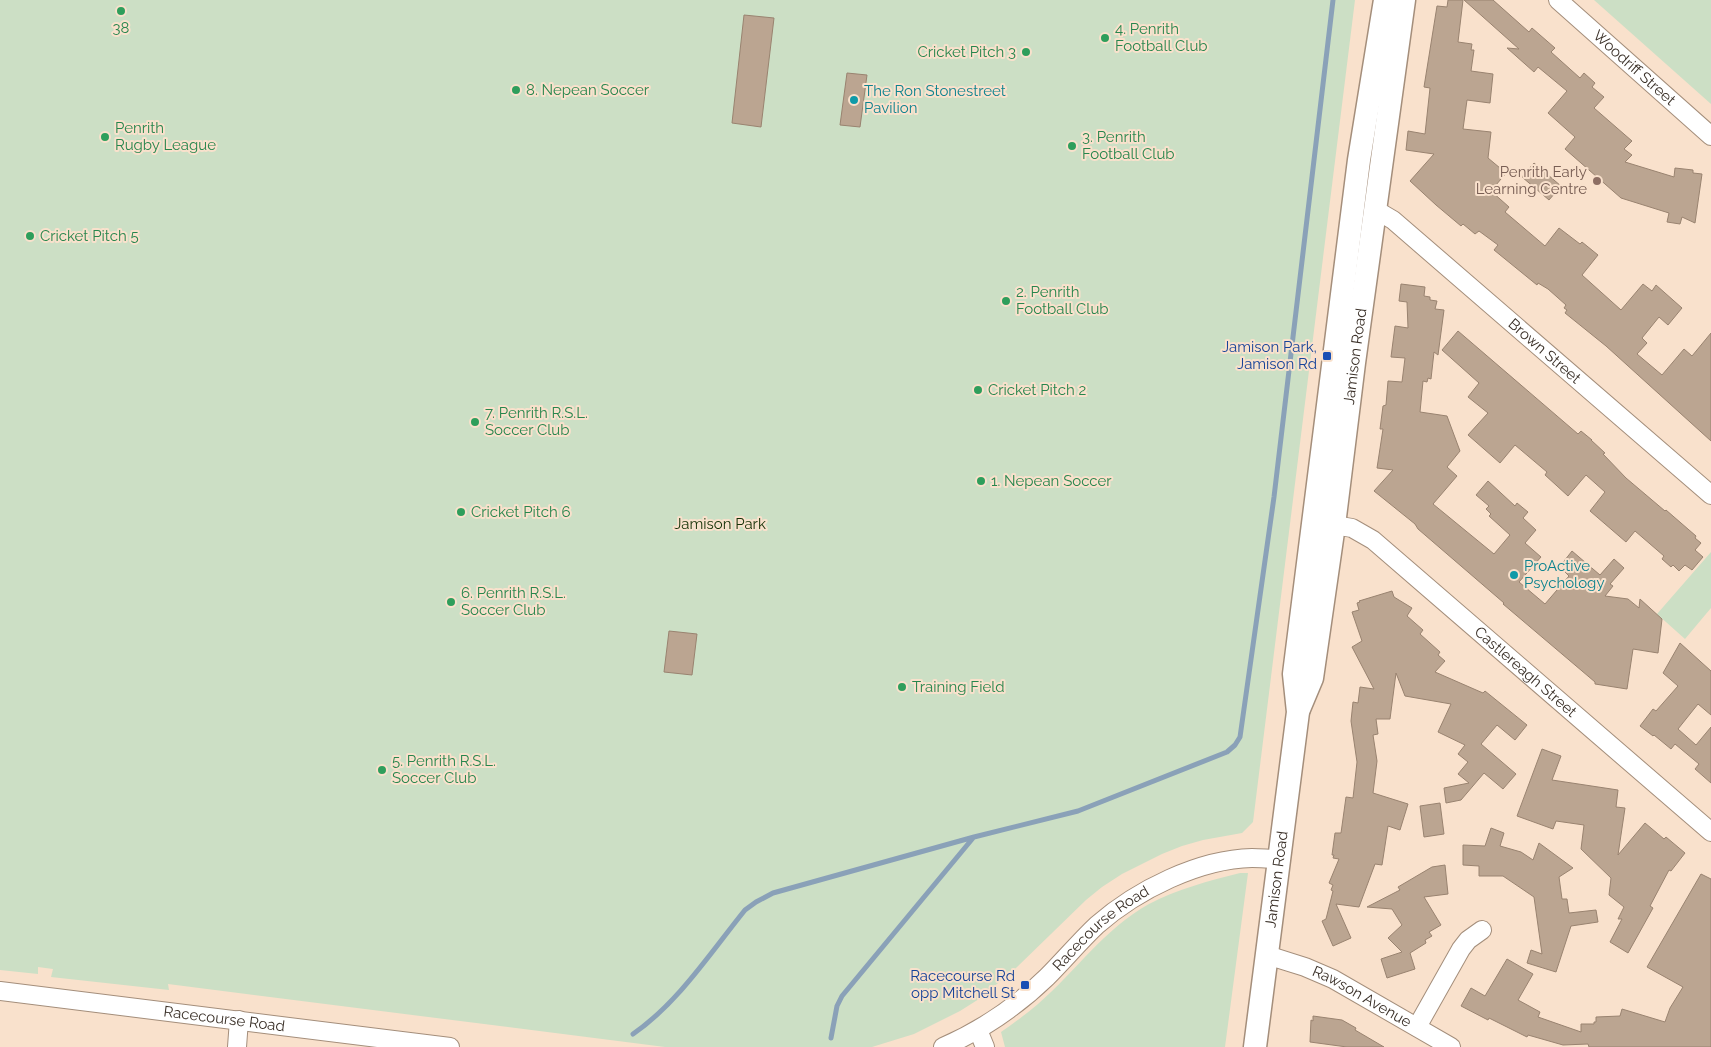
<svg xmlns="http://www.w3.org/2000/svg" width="1711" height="1047" font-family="Raleway,sans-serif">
	<rect width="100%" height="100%" fill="#f9e1cc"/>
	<path fill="#ccdfc5" d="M0,0h1355l-102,822 -11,11 -39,7 -21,6 -20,8 -40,20 -20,13 -16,13 -70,68 -37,31 -19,12 -46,23 -42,13h-207l-497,-63 1,6 -118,-13 2,-8 -15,-2v7l-38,-4z
		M1594,0h117v104z
		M1711,552v56l-26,31 -28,-25z
		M1240,873h8l-23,174h-220l-4,-15c13,-9 25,-18 37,-28 37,-32 67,-76 111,-100 28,-15 60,-23 91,-31z"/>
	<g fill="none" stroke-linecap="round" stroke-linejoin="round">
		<path stroke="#8aa1b8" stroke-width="5" d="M633,1034c45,-31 78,-82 112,-124l11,-8 17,-9 201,-56 104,-26 149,-59 8,-7 5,-8 34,-240 59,-497
			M831,1038l6,-32 5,-10 131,-158"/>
	</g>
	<path fill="#bba591" stroke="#998370" d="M1448,0h15l-5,42 14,2 -1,6h3l-3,21 22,3 -3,29 -23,-3 -4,29 28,3 -3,26 18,15 -15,18 18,16 -4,5 40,34 14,-18 21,16 2,-2 16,13 -16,20 39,35 22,-26 9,7 4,-6 26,23 -14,17 -9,-8 -17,21 5,5 -10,11 25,21 22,-26 8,7 19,-23v108l-105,-95 -41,-33 2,-3 -3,-2 2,-3 -18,-16 -10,-6 -1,2 -43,-35 4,-5 -19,-14 -4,3 -12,-10 -2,2 -25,-21 -26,-24 24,-27 -28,-4 2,-19 17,3 5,-46 -6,-1 13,-81 10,1z
		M1464,0h29l36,32 3,-4 23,20 -4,4 29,26 4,-5 11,10 -3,4 12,10 -10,11 38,33 -8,8 8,6 -7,7 49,15 1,-9 18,2v3l9,1 -7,49 -13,-6 -2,7 -13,-2 2,-9 -48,-15 -56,-49 10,-12 -27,-24 19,-22 -29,-24 -4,5 -27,-24 12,1z
		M744,15l30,3 -13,109 -29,-4z
		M847,73l20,2 -7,52 -20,-2z
		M1534,163l27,23 -12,14 -27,-23z
		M1401,284l24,3 -1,9 6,1v3l7,1 -2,8 9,1 -6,45 -4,-3 -3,27 -3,-1 -1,4 -4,-1 -3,31 27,4 13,35 -13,16 10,9 -24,28 61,50 16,-19 -21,-19 2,-2 -5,-5 3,-3 -13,-11 12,-14 27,25 2,-3 11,9 -5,6 13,12 -11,13 16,14 -22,25 26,22 24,-28 -4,-4 2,-2 -6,-5 11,-14 28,24 14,-16 10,9 -14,16 3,2 -8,10 23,3 11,9 1,-9 22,20 -4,34 -25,-4 -6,40 -32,-5v-2l-92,-78 1,-1 -86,-74 -3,-5 -41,-33 19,-21 -16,-2 6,-39h-3l3,-23 3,-1 2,-24 14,1 3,-24 -14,-1 4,-31 13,2 -1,-26 -8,-1z
		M1458,331l120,103 3,-3 11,9h-1l14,13 -2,1 23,24 39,33 1,-1 30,26 -1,2 6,5 -6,7 8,7 -11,13 -7,-5 -6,6 -6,-6 -2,2 -9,-8 2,-3 -29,-25 -9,11 -36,-31 15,-19 -19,-17 -18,21 -23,-21 2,-3 -32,-27 -15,18 -32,-28 20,-22 -20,-16 11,-14 -37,-33z
		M1392,591l2,6 18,11 -5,8 16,14 -3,4 20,18 -2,3 7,6 -10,11 48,21 2,-2 42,34 -12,15 -18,-15 -16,19 35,30 -13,15 -19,-16 -23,27 -15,3 -2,-15 25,-5 -11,-9 10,-12 -10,-8 7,-9 -27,-13 13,-28 -46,-8 -9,-23 -6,46h-14l2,15 -5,1 4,26 -4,32 35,11 -8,26 -12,-4 -6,39 -7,-1 -16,43 -23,-3 15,34 -18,8 -11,-25 4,-2 7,-28 -2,-1 2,-5 -4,-2 10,-24 -6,-1 1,-3h-2l3,-22h6l5,-36 7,1 4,-36 -6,-41 2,-19 5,1 2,-16 14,2 -22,-42 10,-6 -10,-29 7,-2 -2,-7 3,-1 -1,-1z
		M669,631l28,3 -5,41 -28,-3z
		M1680,643l31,28v44l-13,-11 -20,25 18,16 15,-18v56l-16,-14 4,-5 -24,-20 -4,5 -17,-14 -1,1 -13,-10 13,-17 3,2 22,-25 -15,-13z
		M1542,749l19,7 -9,24 66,10 -2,17 9,1 -7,47 27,-32 19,16 2,-2 19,16 -14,18 -2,-1 -19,36 3,2 -25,45 -18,-11 12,-23h-4l6,-12 -15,-12 2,-17 -30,-29 3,-24 -28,-4 -3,8 -36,-13z
		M1440,803l4,31 -20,3 -4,-31z
		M1491,828l13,5 -4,13 21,6 12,8 6,-17 34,25 -14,9 3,22h5l2,14 27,-3 2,12 -27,4 -15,46 -29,-9 4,-13 11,4 -8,-57 -31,-21h-24v-10l-16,-1v-20l22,1z
		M1445,865l3,29 -24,3 17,28 -12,7 3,4 -7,4 1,3 -16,10 5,16 -28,9 -6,-19 21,-7 -14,-14 14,-13 -10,-16 -25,-2 33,-17 -2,-3 34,-20z
		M1701,874l10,5v168h-122l-1,-3 -25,1 -35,-10 -1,2 -38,-19 -1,2 -27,-14 10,-18 14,8 22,-37 26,15 -15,26 22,12 -2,5 43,15v-8h13v-2h2v-5l24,-1 2,-7 43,13 5,-14 13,-21 -36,-20z
		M1313,1016l29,4 14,8 -1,2 29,17h-37l-37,-5 1,-22 2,1z"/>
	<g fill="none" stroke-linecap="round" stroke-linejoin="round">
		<g stroke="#a48e7b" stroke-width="20">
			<g id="minor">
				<path id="s1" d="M1558,0l153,136"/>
				<path id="s2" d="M1376,210l17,10 318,275"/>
				<path id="s3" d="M1334,525l18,3 21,12 338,292"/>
				<path id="s4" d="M1267,955l38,12 28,12 118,68"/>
				<path id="s5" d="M0,991l450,56"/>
				<path d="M1417,1027l44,-78 7,-9 14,-10"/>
				<path d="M978,1030l7,17"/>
				<path d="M237,1047l2,-27"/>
				<path id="s6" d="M943,1047c39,-17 74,-41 104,-70 17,-17 33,-36 50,-52 40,-35 102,-66 155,-67 9,0 18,1 27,1"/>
			</g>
		</g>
		<g stroke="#a48e7b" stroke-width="25">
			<g id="major">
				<path id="s7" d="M1299,709l13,-31 22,-153 20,-162 50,-363"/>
				<path id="s8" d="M1255,1047l43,-335 -4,-38 65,-514 26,-160"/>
			</g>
		</g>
		<use href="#minor" stroke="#fff" stroke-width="18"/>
		<use href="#major" stroke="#fff" stroke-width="22"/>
	</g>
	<g fill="#2e9e5b" stroke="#f9e1cc" stroke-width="2">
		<circle cx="121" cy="11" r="5"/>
		<circle cx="1105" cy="38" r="5"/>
		<circle cx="1026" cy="52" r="5"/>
		<circle cx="516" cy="90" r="5"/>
		<circle cx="105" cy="137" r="5"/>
		<circle cx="1072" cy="146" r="5"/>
		<circle cx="30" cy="236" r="5"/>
		<circle cx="1006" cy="301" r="5"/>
		<circle cx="978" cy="390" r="5"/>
		<circle cx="475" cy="422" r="5"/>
		<circle cx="981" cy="481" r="5"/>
		<circle cx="461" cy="512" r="5"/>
		<circle cx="451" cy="602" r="5"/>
		<circle cx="902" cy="687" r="5"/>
		<circle cx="382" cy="770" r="5"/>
	</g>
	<g fill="#0f9aa8" stroke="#f9e1cc" stroke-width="2">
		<circle cx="854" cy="100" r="5"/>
		<circle cx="1514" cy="575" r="5"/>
	</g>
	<circle fill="#8d6e63" stroke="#f9e1cc" stroke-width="2" cx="1597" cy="181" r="5"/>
	<g fill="#1a4fb4" stroke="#f9e1cc" stroke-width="2">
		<rect x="1322" y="351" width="10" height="10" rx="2.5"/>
		<rect x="1020" y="980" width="10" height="10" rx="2.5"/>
	</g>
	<g text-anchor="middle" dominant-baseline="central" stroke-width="4" stroke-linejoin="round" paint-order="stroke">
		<g font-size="15" fill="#27864d" stroke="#f9e1cc" text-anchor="start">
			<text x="121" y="28" text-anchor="middle">38</text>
			<text x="1115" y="29">4. Penrith<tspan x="1115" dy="17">Football Club</tspan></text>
			<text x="1016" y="52" text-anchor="end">Cricket Pitch 3</text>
			<text x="526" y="90">8. Nepean Soccer</text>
			<text x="115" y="128">Penrith<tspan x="115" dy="17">Rugby League</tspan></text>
			<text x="1082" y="137">3. Penrith<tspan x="1082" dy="17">Football Club</tspan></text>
			<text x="40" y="236">Cricket Pitch 5</text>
			<text x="1016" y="292">2. Penrith<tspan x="1016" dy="17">Football Club</tspan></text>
			<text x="988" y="390">Cricket Pitch 2</text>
			<text x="485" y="413">7. Penrith R.S.L.<tspan x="485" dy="17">Soccer Club</tspan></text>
			<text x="991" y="481">1. Nepean Soccer</text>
			<text x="471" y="512">Cricket Pitch 6</text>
			<text x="461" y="593">6. Penrith R.S.L.<tspan x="461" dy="17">Soccer Club</tspan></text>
			<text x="912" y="687">Training Field</text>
			<text x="392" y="761">5. Penrith R.S.L.<tspan x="392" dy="17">Soccer Club</tspan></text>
		</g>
		<g font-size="15" fill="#3a3028" stroke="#f9e1cc">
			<text stroke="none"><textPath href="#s1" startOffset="102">Woodriff Street</textPath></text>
			<text stroke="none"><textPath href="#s2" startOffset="220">Brown Street</textPath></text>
			<text stroke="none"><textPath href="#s7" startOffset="358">Jamison Road</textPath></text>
			<text stroke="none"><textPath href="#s3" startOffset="244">Castlereagh Street</textPath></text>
			<text stroke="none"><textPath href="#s8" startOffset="169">Jamison Road</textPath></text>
			<text stroke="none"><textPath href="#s6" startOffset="199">Racecourse Road</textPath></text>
			<text stroke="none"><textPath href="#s4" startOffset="104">Rawson Avenue</textPath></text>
			<text stroke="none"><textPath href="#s5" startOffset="226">Racecourse Road</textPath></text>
		</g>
		<g font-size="15" fill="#0d838f" stroke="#f9e1cc" text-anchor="start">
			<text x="864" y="91">The Ron Stonestreet<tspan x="864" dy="17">Pavilion</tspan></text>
			<text x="1524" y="566">ProActive<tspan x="1524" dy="17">Psychology</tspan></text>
		</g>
		<g font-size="15" fill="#785e54" stroke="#f9e1cc" text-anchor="end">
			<text x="1587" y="172">Penrith Early<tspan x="1587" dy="17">Learning Centre</tspan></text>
		</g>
		<g font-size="15" fill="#164399" stroke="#f9e1cc" text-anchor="end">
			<text x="1317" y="347">Jamison Park,<tspan x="1317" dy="17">Jamison Rd</tspan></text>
			<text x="1015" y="976">Racecourse Rd<tspan x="1015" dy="17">opp Mitchell St</tspan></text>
		</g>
		<g font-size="15" fill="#153207" stroke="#f9e1cc">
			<text x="720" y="524">Jamison Park</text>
		</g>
	</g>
</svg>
